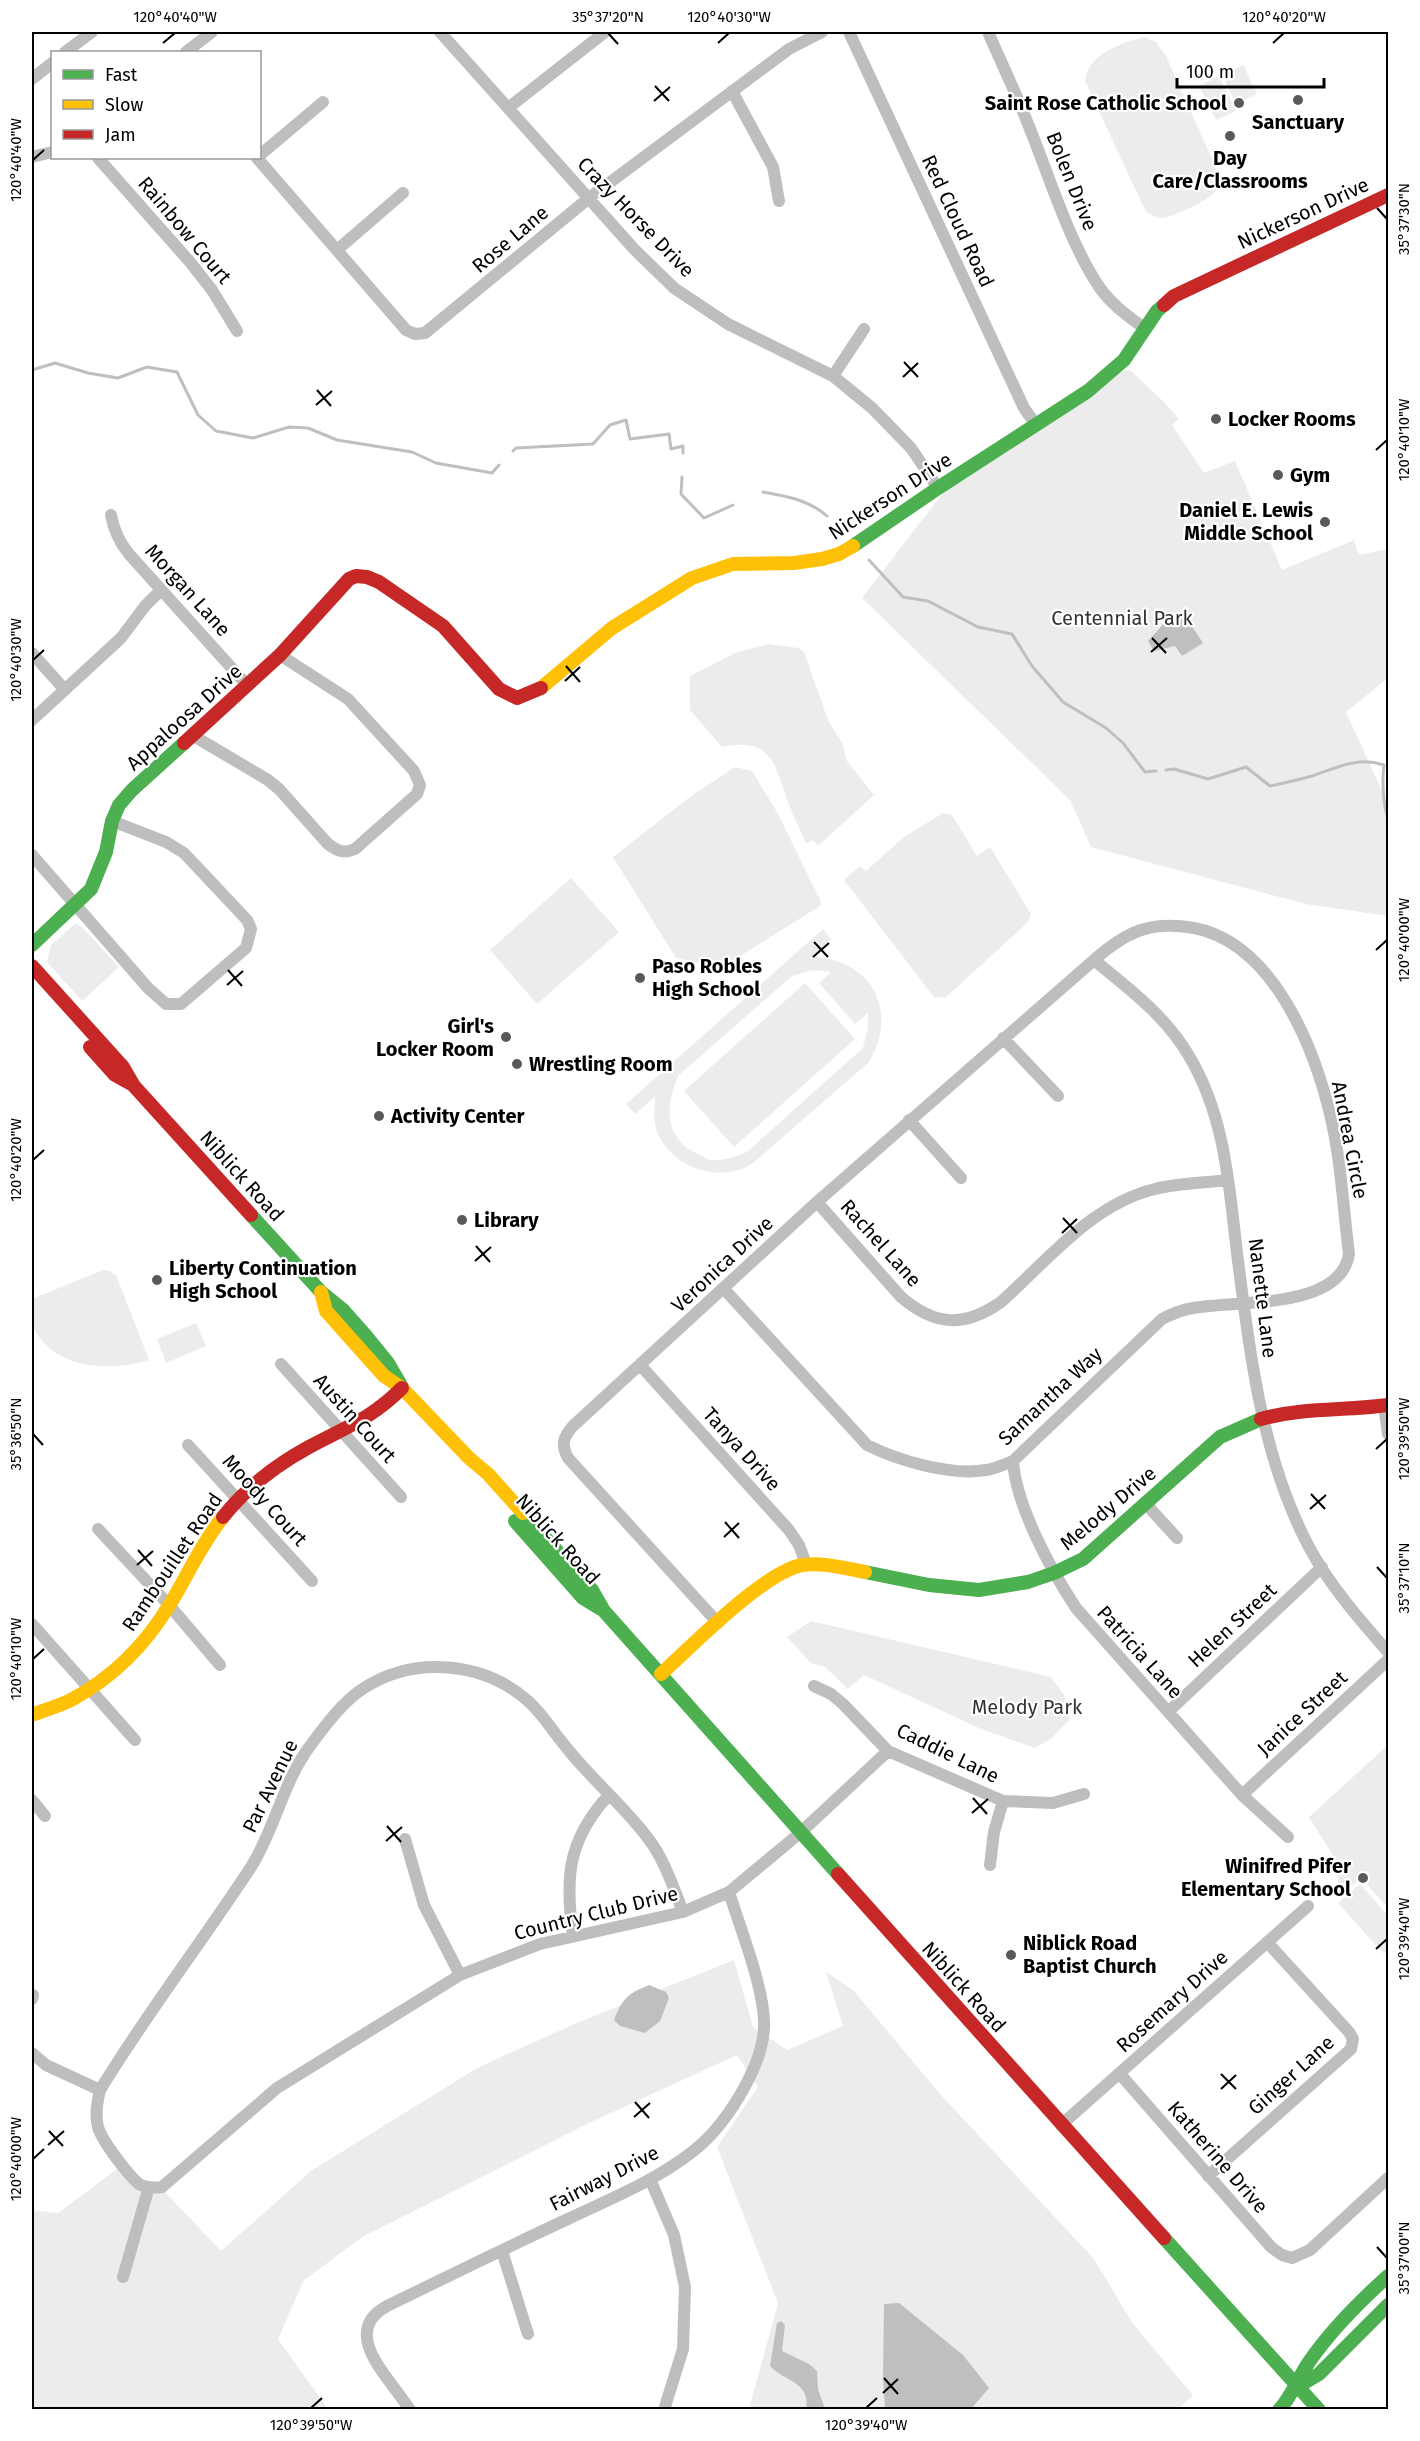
<svg xmlns="http://www.w3.org/2000/svg" width="1420" height="2441" font-family="'Fira Sans',sans-serif">
	<rect width="100%" height="100%" fill="#fff"/>
	<path fill="#ececec" fill-rule="evenodd" d="M1144,37l12,5 10,14 48,107c3,9 6,18 2,27 -4,9 -45,28 -54,28 -7,-1 -13,-3 -17,-8l-60,-129c3,-28 37,-38 59,-44z
		M1243,65l14,29 -21,10 -14,-29z
		M1219,76l17,35 -20,9 -17,-34z
		M1130,370l35,33 14,16 -7,6 32,48 31,-12 47,109 72,-30 5,15 29,-6v129l-42,34 42,92v112l-82,-12 -215,-57 -21,-47 -208,-202 94,-122 153,-102z
		M768,644l30,4 6,4 24,68 14,23 5,18 27,34 -56,51 -5,-6 -7,4c-5,-13 -12,-26 -17,-39 -14,-38 -15,-69 -67,-58l-32,-37v-34l45,-23z
		M735,767l17,4 25,41 44,90 -1,4 -99,62 -45,-10 -63,-101 78,-61z
		M943,813l9,2 25,41 13,-9 41,67 -4,9 -82,75 -11,-1 -90,-117 16,-14 6,5 38,-34z
		M571,878l48,54 -82,72 -47,-54z
		M75,924l6,2 38,41 -37,34 -35,-39 4,-17z
		M823,929l8,10 -19,18c60,2 87,54 57,105l-117,102c-34,20 -82,4 -96,-35 -3,-10 -1,-22 -1,-32l-20,17 -9,-10zM812,970l19,2 -12,11 36,41 13,-11v15l-5,20 -116,104c-11,4 -21,8 -32,8 -6,1 -12,-3 -17,-6 -35,-16 -33,-49 -19,-79l113,-99z
		M805,983l50,56 -121,108 -50,-56z
		M103,1270l7,1 6,4 33,85c-40,12 -95,10 -116,-33 -4,-8 -2,-20 -1,-28z
		M196,1323l10,23 -40,17 -9,-24z
		M811,1621l240,56 13,18 6,24 -18,19 -17,10 -54,-19 -117,-54 -16,14 -23,-22 -14,-4 -24,-26z
		M1388,1745v163l-27,-30 -21,18 -5,-37 -26,-42z
		M1360,1884l28,32v33l-4,5 -46,-51z
		M734,1960l19,67 34,23 56,-24 -17,-54 27,18 87,104 154,165 39,65 60,71 -15,15 -429,-1 29,-106 -61,-156 41,-60 -21,-32 -148,68 -225,113 -60,44 -26,59 50,70h-296v-199l26,3 59,-44c14,17 23,23 46,21l58,61 90,-80 166,-103 95,-43z"/>
	<path fill="#bfbfbf" d="M1187,619l16,24 -21,13 -7,-10 -21,5 -6,-10 19,-21z
		M649,1985l17,7 3,6 -9,23 -15,12 -25,-7 -6,-6c9,-22 13,-26 35,-35z
		M899,2303l64,52 26,33 -18,21h-86l-2,-33 1,-72z
		M781,2321l4,4 -3,26 27,13 8,7 1,18 7,20h-19c5,-27 -21,-27 -36,-43l7,-43z"/>
	<g fill="none" stroke-linecap="round" stroke-linejoin="round">
		<path stroke="#bfbfbf" stroke-width="3" d="M32,370l23,-7 33,10 30,5 29,-11 30,5 21,43 18,16 37,7 36,-11 19,1 29,12 75,12 24,11 56,10 7,-8
			M513,451l3,-3 77,-4 17,-19 16,-5 4,19 39,-5 2,15 12,-3v7
			M682,477l-1,17 23,24 29,-13
			M763,492c23,4 46,8 64,24
			M869,560l34,37 25,4 50,26 34,7 20,32 31,36 43,26 17,15 22,29 11,-1
			M1166,770l8,-1 34,10 38,-12 24,19c14,-3 28,-6 42,-10 25,-8 45,-20 72,-11 -2,14 -1,41 4,53"/>
		<path stroke="#bebebe" stroke-width="12" d="M440,32l194,217 40,39 54,36 105,52 39,32 39,40 27,40
			M849,32l175,376 12,17
			M988,32c13,30 28,61 40,92 21,51 41,119 72,164 12,17 28,28 44,40
			M65,52l27,-20
			M186,52l26,-20
			M32,79l20,-16
			M732,91l41,76 6,34
			M508,108l97,-76
			M260,155l63,-53
			M32,157l20,-5
			M98,158l92,104 22,28 25,41
			M257,158l149,172 9,4 10,-1 164,-135 200,-149 33,-17
			M337,250l66,-57
			M833,376l31,-47
			M111,515c3,16 8,27 18,39l118,131
			M32,653l33,37
			M32,720l89,-82 24,-32 16,-16
			M192,735l76,45 11,9 49,55c10,7 15,10 27,5l62,-55 3,-9 -6,-14 -66,-72 -68,-44
			M32,855l116,133 18,16h15l65,-56 5,-19 -4,-9 -63,-67 -18,-11 -54,-21
			M1094,960c34,28 72,56 95,96 36,60 40,129 48,197 13,100 24,203 72,294 21,39 51,73 79,105
			M1003,1038l55,58
			M909,1120l52,58
			M817,1202l84,95c34,29 63,31 100,5 47,-42 91,-98 154,-113 24,-6 49,-6 73,-9
			M281,1364l120,133
			M641,1366l148,164 10,15 7,19
			M1384,1406l4,28
			M188,1445l124,136
			M1013,1461c3,45 38,109 63,147l166,187 46,42
			M1145,1503l32,35
			M98,1529l71,76 51,60
			M718,1623l-150,-165c-7,-13 -5,-21 5,-32l244,-224 277,-242c32,-28 56,-40 100,-32 78,15 119,116 136,186 11,45 13,93 19,140 -9,58 -119,45 -161,55 -10,2 -18,6 -26,10l-149,142c-8,3 -18,8 -27,9 -35,6 -87,-9 -119,-25l-143,-156
			M32,1624l103,116
			M814,1686l17,8 12,10 45,47 115,50 50,2 31,-9
			M1168,1712l154,-145
			M1242,1795l146,-135
			M32,1800l13,16
			M405,1839l19,66 36,70
			M990,1865l4,-33 9,-31
			M683,1912c-10,-25 -19,-54 -36,-75 -24,-32 -56,-58 -81,-90 -13,-15 -23,-33 -38,-46 -45,-40 -114,-45 -164,-13 -21,13 -40,39 -54,58 -27,36 -35,83 -59,121 -49,75 -104,146 -151,223 -3,12 -5,25 -2,37 4,14 30,48 41,57 7,4 16,4 23,3l115,-99 183,-113 80,-31 143,-32 46,-20 71,-59 88,-82
			M573,1936c-8,-57 -6,-96 36,-141
			M32,1999l1,-4
			M32,2053l14,12 54,25
			M1120,2074l151,173 11,8 10,3 18,-8 78,-72
			M1061,2125l247,-219
			M1208,2176l143,-127 2,-10 -4,-7 -82,-90
			M650,2179l24,56 11,52 -2,62 -19,61
			M502,2251l26,83
			M123,2277l26,-90
			M410,2410c-19,-31 -72,-77 -23,-104 60,-29 120,-59 181,-87 42,-20 87,-38 124,-67 32,-24 70,-83 72,-124 2,-36 -24,-100 -35,-136"/>
		<path stroke="#4caf50" stroke-width="14" d="M853,546l85,-58 150,-97 36,-31 33,-49 7,-6
			M32,945l59,-56 15,-37 6,-31 7,-16 13,-15 52,-47
			M251,1215l70,77 22,18 23,26 22,27 14,24
			M523,1513l69,77 12,21 234,263
			M515,1521l68,77 18,11
			M865,1572l64,13 50,5 49,-8 26,-9 29,-14 137,-122 41,-18
			M1164,2238l155,172
			M1297,2387l22,-13 69,-69
			M1279,2410c13,-14 19,-32 30,-48 22,-32 50,-60 79,-86"/>
		<path stroke="#ffc107" stroke-width="14" d="M541,688l71,-60 80,-50 41,-14 61,-1 28,-4 17,-5 14,-8
			M321,1292l5,19 58,65 18,12 67,70 19,16 35,39
			M661,1674c31,-28 103,-102 141,-109 21,-3 42,3 63,7
			M32,1715c13,-5 27,-9 39,-15 41,-22 75,-56 99,-96 18,-29 31,-60 53,-87"/>
		<path stroke="#c62828" stroke-width="14" d="M1164,305l10,-9 214,-101
			M184,743l96,-88 69,-76 7,-3 11,1 12,5 64,44 56,63 18,9 24,-10
			M32,966l91,101 11,19 117,129
			M90,1047l25,28 18,10
			M1261,1419c43,-12 83,-8 127,-14
			M223,1517c23,-29 53,-52 86,-70 37,-20 62,-28 93,-59
			M838,1874l326,364"/>
	</g>
	<path fill="none" stroke="#000" stroke-width="2" d="M608,33l10,11M163,43l12,-10M718,43l11,-10M1273,43l11,-10M655,86l14,15M654,101l16,-14M33,160l11,-10M1377,208l10,11M904,362l14,15M903,377l15,-14M317,390l14,16M316,405l16,-14M1376,450l11,-10M1152,638l14,15M1151,652l16,-14M33,660l11,-10M566,666l14,16M565,681l15,-14M814,942l14,15M1376,950l11,-10M813,957l16,-14M228,970l14,16M227,985l16,-14M33,1160l11,-10M1063,1218l14,15M1062,1233l15,-14M476,1246l14,16M475,1261l16,-14M33,1434l10,11M1376,1449l11,-10M1311,1494l14,15M1310,1509l16,-14M725,1522l14,16M724,1537l15,-14M138,1550l14,16M137,1565l16,-14M1377,1567l10,11M33,1659l11,-10M973,1798l14,16M972,1813l16,-14M387,1826l14,16M386,1841l16,-14M1376,1949l11,-10M1221,2074l15,15M1221,2089l15,-14M635,2102l14,16M634,2117l16,-14M49,2131l14,15M48,2145l16,-14M33,2159l11,-10M1377,2247l10,11M884,2378l14,16M883,2393l15,-14M311,2408l11,-10M866,2408l11,-10"/>
	<g fill="#595959" stroke="#fff" stroke-width="2">
		<circle cx="1298" cy="100" r="6"/>
		<circle cx="1239" cy="103" r="6"/>
		<circle cx="1230" cy="136" r="6"/>
		<circle cx="1216" cy="419" r="6"/>
		<circle cx="1278" cy="475" r="6"/>
		<circle cx="1325" cy="522" r="6"/>
		<circle cx="640" cy="978" r="6"/>
		<circle cx="506" cy="1037" r="6"/>
		<circle cx="517" cy="1064" r="6"/>
		<circle cx="379" cy="1116" r="6"/>
		<circle cx="462" cy="1220" r="6"/>
		<circle cx="157" cy="1280" r="6"/>
		<circle cx="1363" cy="1878" r="6"/>
		<circle cx="1011" cy="1955" r="6"/>
	</g>
	<g text-anchor="middle" dominant-baseline="central" stroke-width="4.5" stroke-linejoin="round" paint-order="stroke">
		<g font-size="20" font-weight="bold" fill="#000" stroke="#fff" text-anchor="start">
			<text x="1227" y="103" text-anchor="end">Saint Rose Catholic School</text>
			<text x="1298" y="122" text-anchor="middle">Sanctuary</text>
			<text x="1230" y="158" text-anchor="middle">Day<tspan x="1230" dy="23">Care/Classrooms</tspan></text>
			<text x="1228" y="419">Locker Rooms</text>
			<text x="1290" y="475">Gym</text>
			<text x="1313" y="510" text-anchor="end">Daniel E. Lewis<tspan x="1313" dy="23">Middle School</tspan></text>
			<text x="652" y="966">Paso Robles<tspan x="652" dy="23">High School</tspan></text>
			<text x="494" y="1026" text-anchor="end">Girl's<tspan x="494" dy="23">Locker Room</tspan></text>
			<text x="529" y="1064">Wrestling Room</text>
			<text x="391" y="1116">Activity Center</text>
			<text x="474" y="1220">Library</text>
			<text x="169" y="1268">Liberty Continuation<tspan x="169" dy="23">High School</tspan></text>
			<text x="1351" y="1866" text-anchor="end">Winifred Pifer<tspan x="1351" dy="23">Elementary School</tspan></text>
			<text x="1023" y="1943">Niblick Road<tspan x="1023" dy="23">Baptist Church</tspan></text>
		</g>
		<g font-size="20" fill="#000" stroke="#fff">
			<text transform="translate(1072 181) rotate(68)">Bolen Drive</text>
			<text transform="translate(1303 213) rotate(-25)">Nickerson Drive</text>
			<text transform="translate(636 217) rotate(46)">Crazy Horse Drive</text>
			<text transform="translate(958 221) rotate(65)">Red Cloud Road</text>
			<text transform="translate(185 230) rotate(50)">Rainbow Court</text>
			<text transform="translate(510 239) rotate(-40)">Rose Lane</text>
			<text transform="translate(890 496) rotate(-33)">Nickerson Drive</text>
			<text transform="translate(188 590) rotate(48)">Morgan Lane</text>
			<text transform="translate(184 717) rotate(-42)">Appaloosa Drive</text>
			<text transform="translate(1350 1140) rotate(79)">Andrea Circle</text>
			<text transform="translate(242 1176) rotate(48)">Niblick Road</text>
			<text transform="translate(881 1243) rotate(48)">Rachel Lane</text>
			<text transform="translate(722 1264) rotate(-43)">Veronica Drive</text>
			<text transform="translate(1263 1298) rotate(83)">Nanette Lane</text>
			<text transform="translate(1050 1396) rotate(-43)">Samantha Way</text>
			<text transform="translate(355 1418) rotate(48)">Austin Court</text>
			<text transform="translate(742 1449) rotate(48)">Tanya Drive</text>
			<text transform="translate(265 1500) rotate(48)">Moody Court</text>
			<text transform="translate(1108 1508) rotate(-40)">Melody Drive</text>
			<text transform="translate(558 1539) rotate(48)">Niblick Road</text>
			<text transform="translate(172 1562) rotate(-56)">Rambouillet Road</text>
			<text transform="translate(1232 1625) rotate(-43)">Helen Street</text>
			<text transform="translate(1140 1652) rotate(48)">Patricia Lane</text>
			<text transform="translate(1302 1713) rotate(-43)">Janice Street</text>
			<text transform="translate(948 1753) rotate(26)">Caddie Lane</text>
			<text transform="translate(270 1786) rotate(-64)">Par Avenue</text>
			<text transform="translate(596 1913) rotate(-14)">Country Club Drive</text>
			<text transform="translate(964 1987) rotate(48)">Niblick Road</text>
			<text transform="translate(1172 2001) rotate(-42)">Rosemary Drive</text>
			<text transform="translate(1291 2075) rotate(-42)">Ginger Lane</text>
			<text transform="translate(1218 2157) rotate(49)">Katherine Drive</text>
			<text transform="translate(604 2178) rotate(-27)">Fairway Drive</text>
		</g>
		<g font-size="20" fill="#333" stroke="#fff">
			<text x="1122" y="618">Centennial Park</text>
			<text x="1027" y="1707">Melody Park</text>
		</g>
	</g>
	<rect width="1420" height="2441" fill="none" stroke="#ffffff" stroke-width="66"/>
	<rect x="51" y="51" width="210" height="108" fill="#ffffff" stroke="#999999" stroke-width="1.5"/>
	<rect x="63" y="70" width="30" height="9" fill="#4caf50" stroke="#999999" stroke-width="1.5"/>
	<text x="105" y="81" font-size="18" fill="#000000">Fast</text>
	<rect x="63" y="100" width="30" height="9" fill="#ffc107" stroke="#999999" stroke-width="1.5"/>
	<text x="105" y="111" font-size="18" fill="#000000">Slow</text>
	<rect x="63" y="130" width="30" height="9" fill="#c62828" stroke="#999999" stroke-width="1.5"/>
	<text x="105" y="141" font-size="18" fill="#000000">Jam</text>
	<path d="M1177 78v9h147v-9" fill="none" stroke="#000000" stroke-width="3"/>
	<text x="1186" y="78" font-size="18" fill="#000000" stroke="#ffffff" stroke-width="4.5" paint-order="stroke">100 m</text>
	<rect x="33" y="33" width="1354" height="2375" fill="none" stroke="#000" stroke-width="2"/>
	<g font-size="15" text-anchor="middle" fill="#000">
		<text x="175" y="22">120°40'40"W</text>
		<text x="608" y="22">35°37'20"N</text>
		<text x="729" y="22">120°40'30"W</text>
		<text x="1284" y="22">120°40'20"W</text>
		<text transform="translate(16 160) rotate(-90)" y="5">120°40'40"W</text>
		<text transform="translate(1404 219) rotate(-90)" y="5">35°37'30"N</text>
		<text transform="translate(1404 440) rotate(-90)" y="5">120°40'10"W</text>
		<text transform="translate(16 660) rotate(-90)" y="5">120°40'30"W</text>
		<text transform="translate(1404 940) rotate(-90)" y="5">120°40'00"W</text>
		<text transform="translate(16 1160) rotate(-90)" y="5">120°40'20"W</text>
		<text transform="translate(16 1434) rotate(-90)" y="5">35°36'50"N</text>
		<text transform="translate(1404 1439) rotate(-90)" y="5">120°39'50"W</text>
		<text transform="translate(1404 1578) rotate(-90)" y="5">35°37'10"N</text>
		<text transform="translate(16 1659) rotate(-90)" y="5">120°40'10"W</text>
		<text transform="translate(1404 1939) rotate(-90)" y="5">120°39'40"W</text>
		<text transform="translate(16 2159) rotate(-90)" y="5">120°40'00"W</text>
		<text transform="translate(1404 2258) rotate(-90)" y="5">35°37'00"N</text>
		<text x="311" y="2430">120°39'50"W</text>
		<text x="866" y="2430">120°39'40"W</text>
	</g>
</svg>
